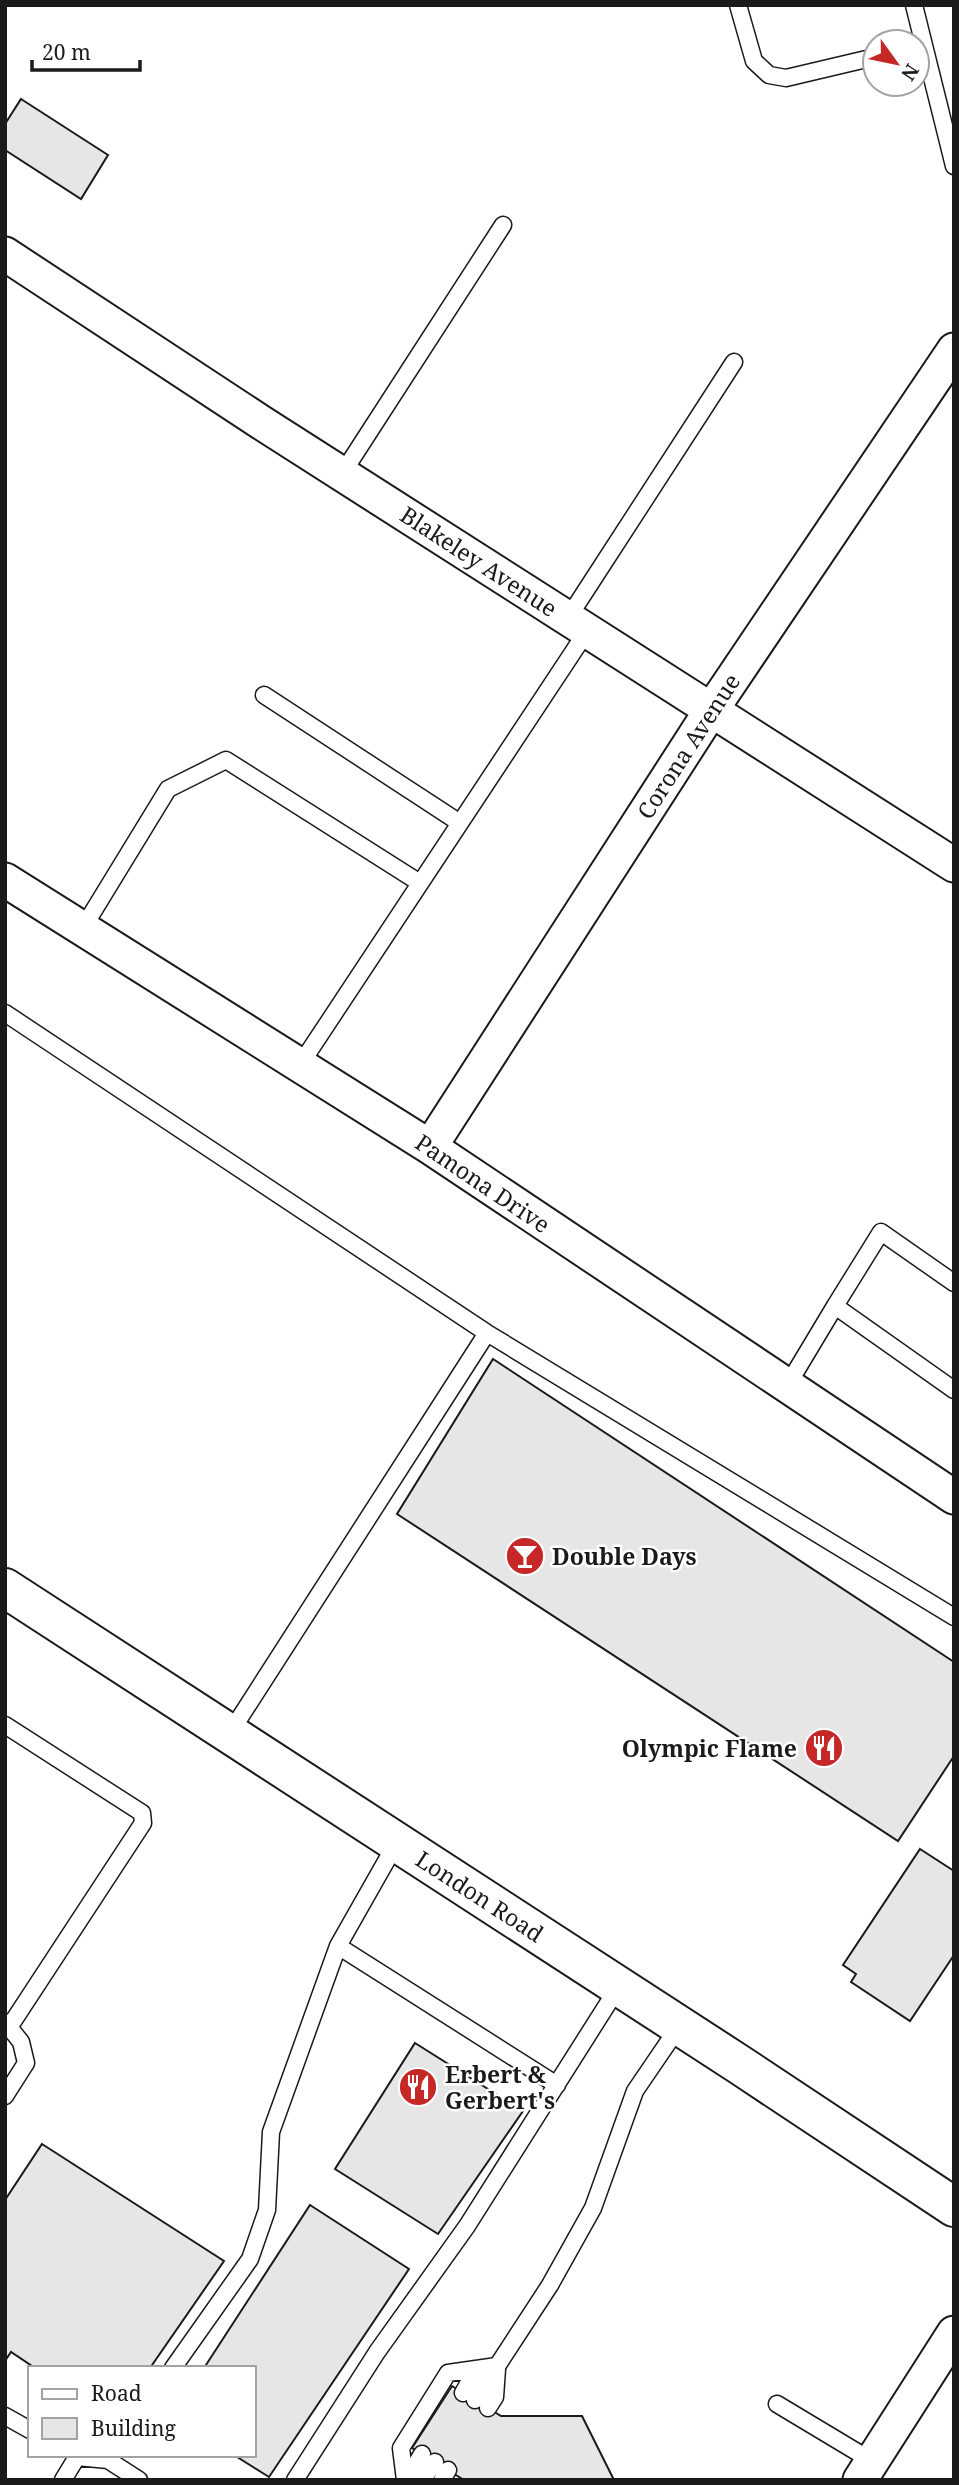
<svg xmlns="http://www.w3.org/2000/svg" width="959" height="2485" font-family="'Noto Serif',serif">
	<rect width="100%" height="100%" fill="#fff"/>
	<path fill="#e6e6e6" stroke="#1a1a1a" stroke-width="2" d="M21,99l87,56 -27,44 -76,-49v-26z
		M493,1359l461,303v94l-56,85 -501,-327z
		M920,1849l34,22v84l-44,66 -59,-39 5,-8 -13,-9z
		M415,2043l108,68 -85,123 -103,-65z
		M42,2144l182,117 -74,107h-115l-24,-16 -6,9v-161z
		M310,2205l99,64 -140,208 -35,-22h20v-87h-50z
		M452,2386l49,30h81l32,64h-150l-52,-32z"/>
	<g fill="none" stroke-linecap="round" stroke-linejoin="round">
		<g stroke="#1a1a1a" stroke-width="19">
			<path id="service" d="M738,5l16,56 15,14 17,3 89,-21
				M914,5l40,161
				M342,474l161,-249
				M568,618l166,-256
				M264,695l196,128
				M83,928l85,-139 58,-29 194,123
				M5,1013l482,320 467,284
				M300,1065l287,-434
				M954,1283l-73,-51 -46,74 119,84
				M787,1386l48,-80
				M5,1725l137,88 1,10 -133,203
				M230,1733l257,-400
				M397,1842l-59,104 219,139
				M5,2022l16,20 5,21 -21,33
				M173,2368l77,-109 17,-49 4,-78 67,-186
				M463,2393l5,-9 24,-15
				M475,2400l75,-115 43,-77 42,-117 45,-66
				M777,2404l95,57
				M488,2408l7,-11 2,-28
				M5,2416l25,14
				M63,2480l14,-23 31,3 31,20
				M295,2480l82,-128 90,-126 152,-240
				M405,2480l-4,-32 47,-75 49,-7
				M412,2480l4,-16 6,-10
				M422,2480l13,-18
				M442,2480l6,-10"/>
		</g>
		<g stroke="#1a1a1a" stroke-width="37">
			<path id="minor" d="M5,254l257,169 692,442
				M5,880l425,267 524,350
				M430,1147l282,-438 242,-359
				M860,2480l94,-147"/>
		</g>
		<g stroke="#1a1a1a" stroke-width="42">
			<path id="tertiary" d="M5,1588l735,477 214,142"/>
		</g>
		<use href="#service" stroke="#fff" stroke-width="16"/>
		<use href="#minor" stroke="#fff" stroke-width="33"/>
		<use href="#tertiary" stroke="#fff" stroke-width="38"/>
	</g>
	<defs>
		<g id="bar-disc" transform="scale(2.0125)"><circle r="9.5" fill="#c62828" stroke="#fff"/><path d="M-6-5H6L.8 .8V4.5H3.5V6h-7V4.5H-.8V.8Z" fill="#fff"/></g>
		<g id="restaurant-disc" transform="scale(2.0125)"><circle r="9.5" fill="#c62828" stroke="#fff"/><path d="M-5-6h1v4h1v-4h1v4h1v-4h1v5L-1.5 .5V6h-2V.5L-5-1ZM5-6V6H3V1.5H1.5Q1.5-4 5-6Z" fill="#fff"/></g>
	</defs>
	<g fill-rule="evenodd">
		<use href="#bar-disc" x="525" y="1556"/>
		<use href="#restaurant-disc" x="824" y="1748"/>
		<use href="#restaurant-disc" x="418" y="2087"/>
	</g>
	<g text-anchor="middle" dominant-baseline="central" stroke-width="5" stroke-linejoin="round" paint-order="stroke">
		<g font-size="23" fill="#1a1a1a" stroke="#fff">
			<text transform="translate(479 561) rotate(33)">Blakeley Avenue</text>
			<text transform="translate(688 746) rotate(-57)">Corona Avenue</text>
			<text transform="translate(483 1183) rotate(34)">Pamona Drive</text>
			<text transform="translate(480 1896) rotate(33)">London Road</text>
		</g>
		<g font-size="23" font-weight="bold" fill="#1a1a1a" stroke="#fff" text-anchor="start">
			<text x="552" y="1556">Double Days</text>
			<text x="797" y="1748" text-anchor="end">Olympic Flame</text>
			<text x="445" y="2074">Erbert &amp;<tspan x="445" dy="26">Gerbert's</tspan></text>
		</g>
	</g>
	<rect width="959" height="2485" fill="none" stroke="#1a1a1a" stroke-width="14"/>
	<rect x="28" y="2366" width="228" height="91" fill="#ffffff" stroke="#a3a3a3" stroke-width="2"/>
	<rect x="42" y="2389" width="35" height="10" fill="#ffffff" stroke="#a3a3a3" stroke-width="2"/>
	<text x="91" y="2401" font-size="21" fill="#1a1a1a">Road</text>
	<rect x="42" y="2418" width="35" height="21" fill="#e6e6e6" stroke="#a3a3a3" stroke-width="2"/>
	<text x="91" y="2436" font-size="21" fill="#1a1a1a">Building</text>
	<g transform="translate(896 63) rotate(123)"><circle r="33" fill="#ffffff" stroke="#a3a3a3" stroke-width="2"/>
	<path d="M0-5L12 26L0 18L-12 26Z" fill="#c62828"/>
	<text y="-10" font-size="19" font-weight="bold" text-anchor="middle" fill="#1a1a1a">N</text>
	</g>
	<path d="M32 60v10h108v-10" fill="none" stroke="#1a1a1a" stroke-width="3.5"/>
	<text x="42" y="60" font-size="21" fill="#1a1a1a" stroke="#ffffff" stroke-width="5" paint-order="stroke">20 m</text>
</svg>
